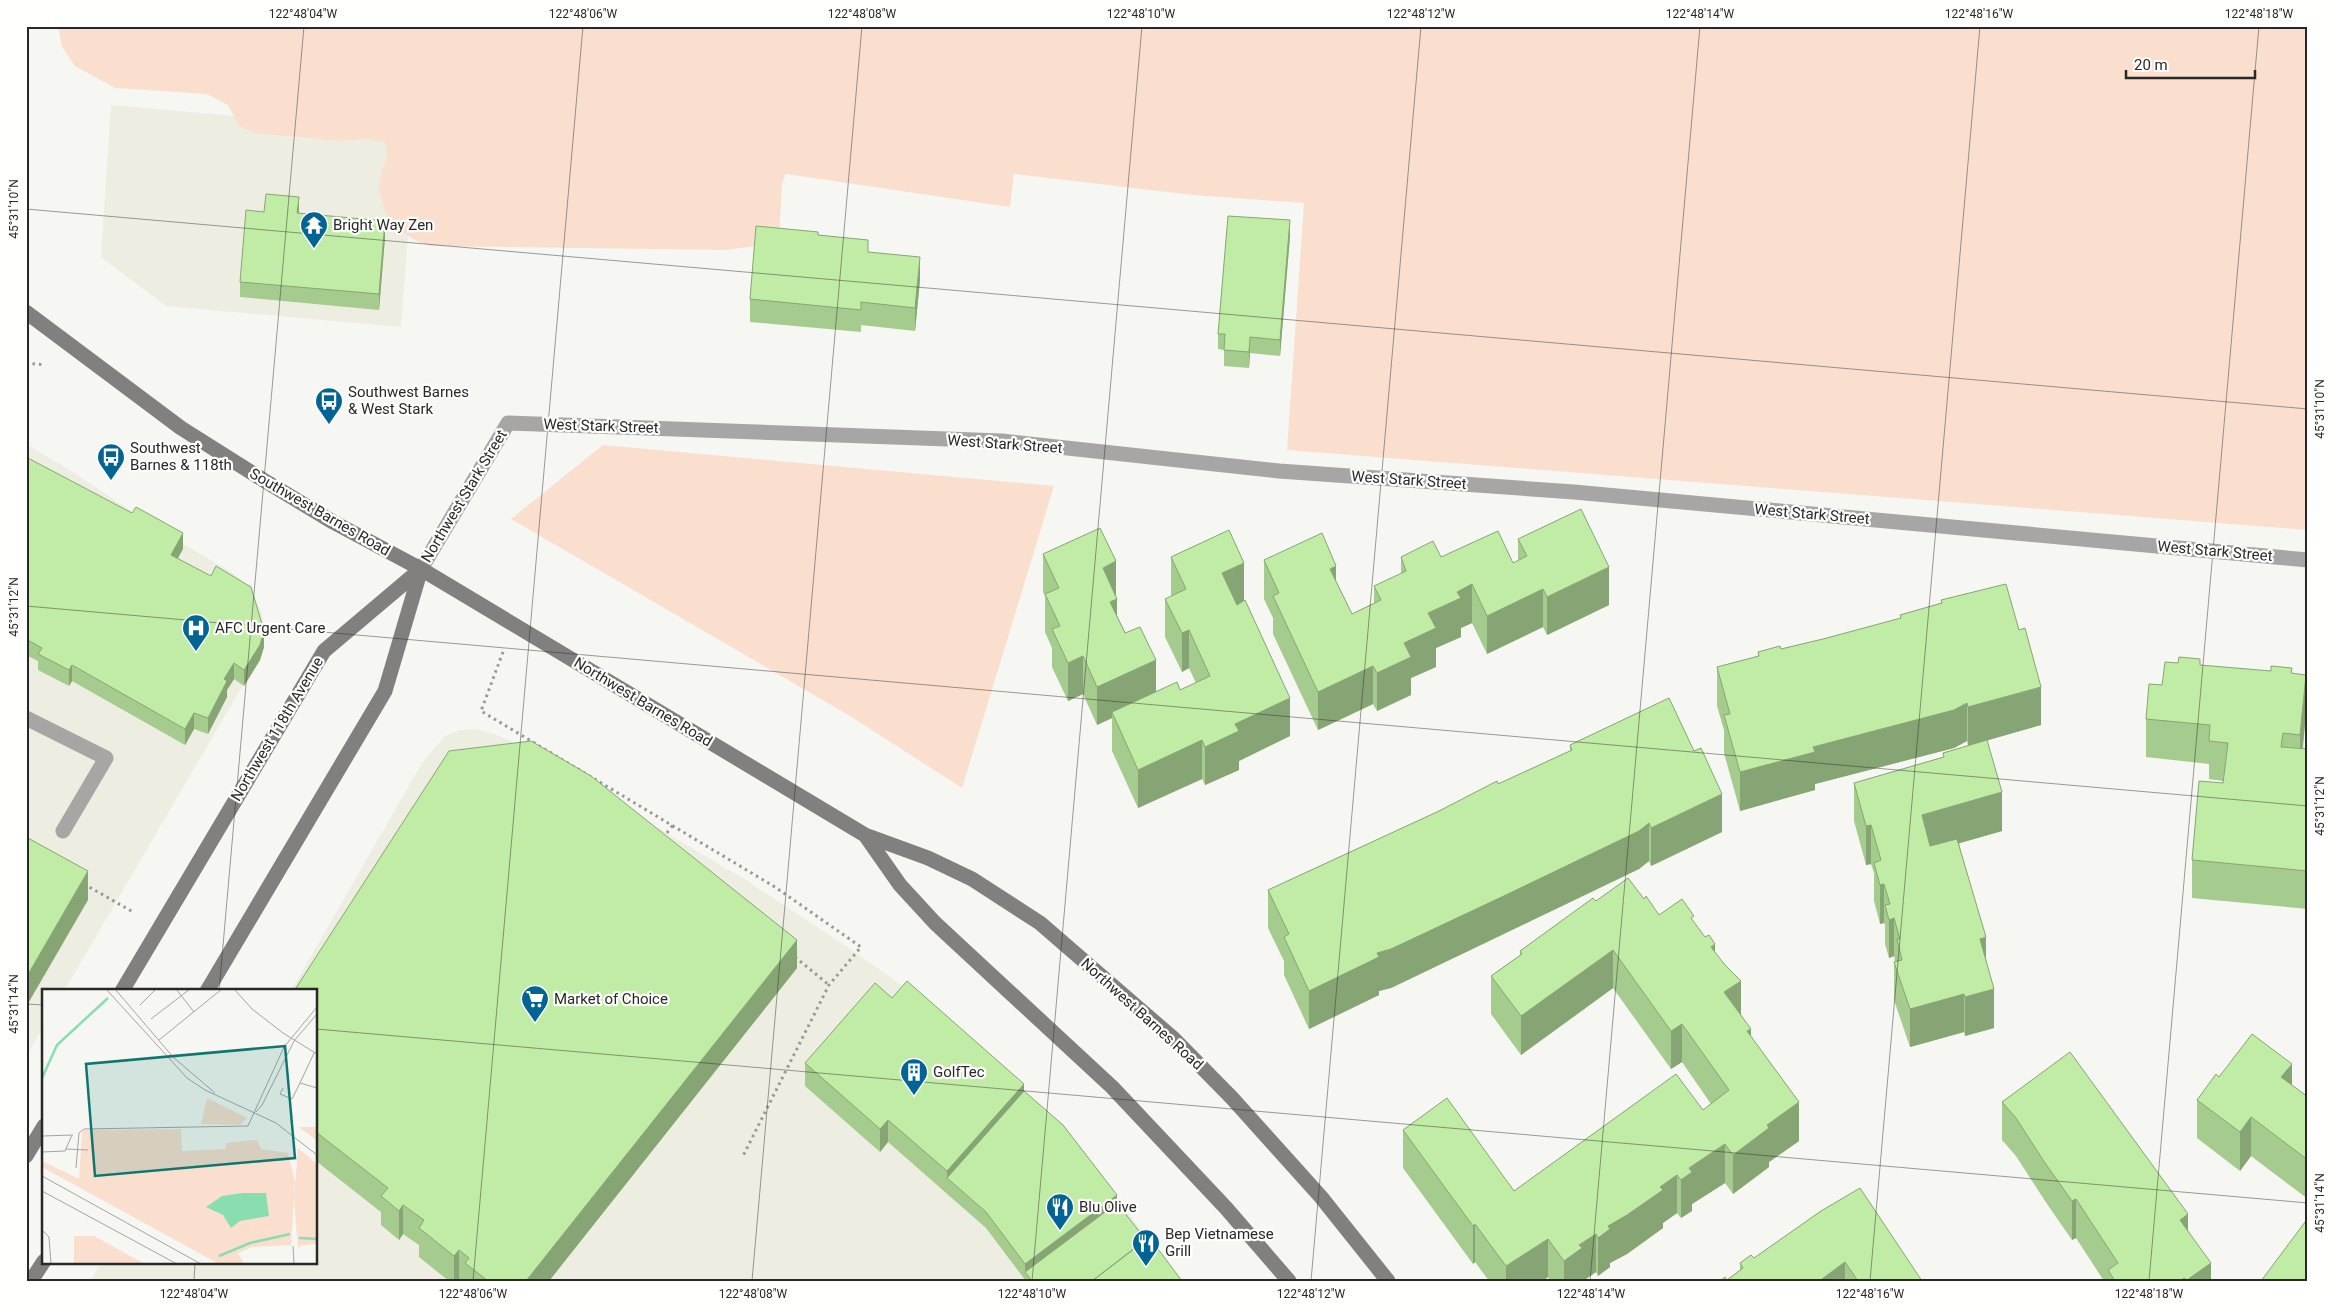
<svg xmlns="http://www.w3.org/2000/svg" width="2334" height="1307" font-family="Roboto,sans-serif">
	<rect width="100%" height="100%" fill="#f6f6f3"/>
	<path fill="#edede1" d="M111,105l124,11 52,21 50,4 32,-2 16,3 3,7 -8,32v16l11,23 17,15 -7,92 -235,-21 -65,-49z
		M26,444l39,23 101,67 65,38 18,15 12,24 4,19 -5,26 -196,335h-20v35l-18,30z
		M476,729l21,6 18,8 234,139 103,68 53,38 201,196 73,97h-1089l11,-18h215v-272h-25l131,-228 23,-27 15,-6z"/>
	<path fill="#fadfcf" d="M58,26h2250v504l-1021,-80 17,-247 -111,-8 -179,-21 -4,33 -224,-33 -4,9 -3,60 -55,7 -293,-4c-29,-7 -56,-35 -51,-66 2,-13 11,-26 5,-38l-16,-3 -32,2 -83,-8 -15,-7 -11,-21 -21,-11 -92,-6 -40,-22 -13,-19z
		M603,445l451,41 -92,302 -112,-72 -339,-197z"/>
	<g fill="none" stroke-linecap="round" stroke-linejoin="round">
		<path stroke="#989896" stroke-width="3" stroke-dasharray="2.5 4" stroke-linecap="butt" d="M26,363l19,2
			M503,652l-22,59 294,176 86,60 -32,38 -86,171
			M663,838l10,-13
			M84,884l49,28
			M795,957l34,28"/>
		<path stroke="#a7a6a5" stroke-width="15" d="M26,718l80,40 -43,73"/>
		<path stroke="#a7a6a5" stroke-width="15" d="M421,569l87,-146 494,18 277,30 295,21 734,68"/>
		<path stroke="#81807e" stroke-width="15" d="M26,312l155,116 84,53 68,41 88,47 444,266 63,23 44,21 68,44 134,116 58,59 89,99 67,84
			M865,835l35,50 35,38 177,164 114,121 63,73
			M122,991l202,-340 97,-82
			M207,991l178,-300 36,-122
			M26,1156l18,-30
			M31,1281l13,-20"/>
	</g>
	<path fill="#a6cb8e" d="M264,212l35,1 86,24 -6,73 -139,-13v-15z
		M818,235l50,17 52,28 -5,51 -54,-6v7l-111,-10v-23z
		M1290,236l-10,120 -30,-3 -1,15 -25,-2v-16l-6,-1v-15z
		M26,457l157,92 -5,9 86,89 -4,13 -16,26 -10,-7 -7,11v7l-19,37 -14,-5 -9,16 -113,-64 -3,5 -31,-16v-9l-12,-6z
		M1518,539l91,66 -62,30 -4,-8 -56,27 -15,-31 -11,5v9l-25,11v19l-25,11v17l-34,16 -4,-7 -55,26 -45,-96v-16l-9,-19v-39l72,22 16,32 22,-11v-17l27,-12v-17h40l72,6 5,-2z
		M1043,554l73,44 1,18 39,76 24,-2 16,-7 -7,-15 -7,4 -17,-35v-38l6,-3v-39l73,44 46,135 -51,25v9l-34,15 -3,-6 -64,29 -26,-57v-33l-15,7 -14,-31 -15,7 -16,-34v-19l-7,-16v-36l-2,-4z
		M1941,600l100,125 -54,15 15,91 -43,12 27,116 8,69 -29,8 -1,-4 -54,15 -16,-47v-38l1,-1 -1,-5 -5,2 -4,-14v-19l-1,-2 -4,1 -6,-23v-28l-3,-9 -5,1 -12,-44v-38l89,-26v-4l25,-7 -1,-5 -13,7 -139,36v6l-75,21 -16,-58v-23l-7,-24v-39l41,-11v-4l23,-3 42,-10 77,-20v-4l41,-12z
		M2200,665l92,8 14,40 -3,36h5v160l-116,-11v-38l31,-79 -14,-2v-15l-63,-7v-38l16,-34z
		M1570,745l152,87 -71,34 -2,-5 -10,8 -131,63 -117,56 -12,3v4l-70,34 -25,-54v-14l-16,-33v-38l302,-139z
		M1644,899l15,16 35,8 21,29 26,63 58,126 -30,21v5l-36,27 -8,-11 -33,21v7l-11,7 -4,-5 -14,10v5l-36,26 -17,9v4l-12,9 -2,-4 -13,9h-33l-2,-4 -5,4h-54l-14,-19 -2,2 -70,-96v-38l111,61 189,-81 8,-6 -29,-42 -11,7 -58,-81 -92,67 -30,-41v-38l29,-21v-4l76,-50z
		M797,968l-248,313h-88l-2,-2 -1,2h-9l-30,-24v-12l-16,-11 -4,6 -18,-15v-13l-65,-51v-170z
		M892,998l132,93 93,112 29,37 36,41h-156l-40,-53 -98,-86 -8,10 -75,-66v-23z
		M2219,1077l73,8 16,12v102l-57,-43 -11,15 -43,-33v-38z
		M2002,1102l186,129 23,50h-107l-28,-43 -4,2 -27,-39 -29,-45 -14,-16z
		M1821,1211l101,70h-202l7,-1 13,-10v-7l14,-5z"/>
	<path fill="#87a574" d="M299,197v16l-2,16v-16z
		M1290,220v16l-10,120v-16z
		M385,221v16l-6,73v-16z
		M920,257v23l-5,51v-23z
		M1250,337v16l-1,15v-16z
		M183,533v16l-12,21v-15z
		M1116,561v38h1v38l-14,-69z
		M1244,563v38l-22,11v-39z
		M1336,566v38l-6,-35z
		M1609,567v38l-62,30v-38z
		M1472,584v39l-11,5v9l-25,11v19l-25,11v17l-34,16v-38l27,-30 24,-30 29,-21z
		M1543,589v38l-56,27v-38z
		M1189,630v38l-7,4v-39z
		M264,631v16l-4,13 -16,26v-16z
		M1083,656v38l-15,7v-38z
		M1156,660v39l-44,13v6l-15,7v-38z
		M234,663v16l-7,11v7l-19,37v-16l16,-39z
		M72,665v16l-3,5v-16z
		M1373,666v38l-55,26v-38z
		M2306,675v38l-6,60v-38z
		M2041,687v38l-73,21v-39z
		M1290,698v38l-51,25v9l-34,15v-38l30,-23z
		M1967,703v38l-13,7 -139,36v6l-75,21v-39l73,-25z
		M194,713v16l-9,16v-16z
		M1202,740v39l-64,29v-38z
		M2002,792v39l-80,23v-39z
		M1722,794v38l-71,34v-38z
		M1649,823v38l-10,8 -248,119 -12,3v4l-70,34v-38l68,-38z
		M1871,825v39l-5,1v-39z
		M88,871v29l-62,107v-29z
		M1884,884v39l-4,1v-39z
		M1894,918v38l-5,2v-38z
		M1986,937v38l-6,-36z
		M797,940v28l-248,313h-23z
		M1715,944v38l-4,-35z
		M1613,950v38l-92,67v-39z
		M1741,981v38l-17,-27z
		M1994,989v39l-29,8v-39z
		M1964,994v38l-54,15v-38z
		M1682,1024v38l-11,7v-38z
		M1751,1029v38l-4,-36z
		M2292,1064v38l-11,-25z
		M1024,1084v22l-77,72v16v-23z
		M1799,1102v39l-30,21v5l-36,27v-39l34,-30z
		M2251,1117v39l-11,15v-39z
		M888,1120v22l-8,10v-23z
		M1725,1144v39l-33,21v7l-11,7v-38l8,-12z
		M1677,1175v38l-14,10v5l-36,26 -17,9v4l-12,9v-38l10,-12 52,-39z
		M1117,1195v16l-92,61v-8z
		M2076,1199v39l-4,2v-39z
		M403,1205v29l-4,6v-29z
		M2188,1214v39l-8,-33z
		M1475,1224v38l-2,2v-38z
		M1596,1234v38l-13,9h-19v-20l15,-16z
		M1548,1239v38l-5,4h-37v-15z
		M459,1250v29l-1,2h-4v-25z
		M1845,1262v19h-23v-2z
		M2211,1263v18h-24v-1z"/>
	<path fill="#c1eca5" stroke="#87a574" d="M266,194l33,3 -2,16 88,8 -6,73 -139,-12 6,-72 18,2z
		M1228,216l62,4 -10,120 -30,-3 -1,15 -25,-2 1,-16h-7z
		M756,226l62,6v3l50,5v12l52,5 -5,51 -54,-6v8l-111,-11z
		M26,457l106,56 4,-6 47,26 -12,22 40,21 5,-10 35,21 13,44 -4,14 -16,25 -10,-7 -10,16 3,2 -19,37 -14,-5 -9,16 -113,-64 -3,5 -31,-16 4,-6 -16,-9z
		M1581,509l28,58 -62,30 -4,-8 -56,27 -15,-32 -15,8 4,6 -33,15 8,15 -32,15 7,14 -34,16 -4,-7 -55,26 -45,-96 6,-3 -15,-33 58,-27 14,33 -6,3 22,45 29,-14 -7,-14 32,-15 -5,-14 32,-16 8,16 57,-26 15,32 14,-7 -9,-17z
		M1100,528l16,33 -13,7 14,31 -7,3 15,31 15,-6 16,33 -59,27 -14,-31 -15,7 -16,-34 8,-3 -15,-32 14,-6 -16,-34z
		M1229,530l15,33 -22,10 15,32 8,-5 45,98 -55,26 4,7 -34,16 -3,-7 -64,30 -26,-58 65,-30 3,8 30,-14 -21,-46 -7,3 -17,-34 21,-10 -15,-32z
		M2006,584l13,46 6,-2 16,59 -73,20 -1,-4 -13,7 -141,37 2,5 -75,20 -16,-57 6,-1 -13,-47 42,-11 -1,-4 22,-6 1,3 42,-10 78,-21 -1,-3 42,-12 -1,-3z
		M2179,657l21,2v6l71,6v-5l21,2 -1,5 15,2 -6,60 -17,-2 -2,14 27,2v122l-116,-11 7,-79 24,2 5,-40 -19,-2 1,-16 -64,-6 3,-35 13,1 3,-23 13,1z
		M1669,698l25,53 7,-3 21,46 -71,34 -2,-5 -10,8 -131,63 -117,55 -14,4 2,4 -70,34 -25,-54 5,-3 -21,-44 171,-79 58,-30 1,3 74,-34 -2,-5z
		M1987,740l15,52 -80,23 8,31 27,-7 29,98 -6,2 14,50 -29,8 -1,-3 -54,15 -16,-47 8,-2 -5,-21h3l-6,-21 -5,2 -4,-15 5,-1 -6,-20 -4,1 -6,-22 7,-3 -10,-35 -5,1 -12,-43 90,-26 -1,-4z
		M531,741l60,35 206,164 -271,341h-38l-23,-18 4,-5 -10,-8 -5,6 -35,-28 5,-8 -21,-15 -4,6 -18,-15 7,-8 -72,-56v-141h-22l155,-240z
		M26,837l62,34 -62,107z
		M1628,878l16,21 2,-3 13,19 23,-16 12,17 -3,2 14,19 4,-2 6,9 -4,3 14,18 16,16 -17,11 27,37 -4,2 52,71 -32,23 2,3 -36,27 -8,-11 -36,24 3,4 -11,8 -4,-5 -17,12 3,3 -36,25 -19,11 2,3 -12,9 -2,-4 -17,11 3,3 -18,13 -16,-22 -42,27 -31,-42 -2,2 -70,-96 44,-32 67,93 162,-117 27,36 26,-20 -47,-66 -11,7 -58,-81 -92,66 -30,-40 31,-22 -2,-3 73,-53 3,3z
		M907,981l117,103 -77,87 -59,-51 -8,9 -75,-66 70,-80 17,15z
		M2252,1034l40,30 -11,13 27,20v63l-57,-43 -11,15 -43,-32 19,-26 3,3z
		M2070,1052l118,162 -8,6 31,43 -24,17 -3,-2 -4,3h-65l-7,-11 10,-7 -42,-64 -4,2 -27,-38 -29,-45 -14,-16z
		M1024,1091l39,34 54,70 -92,69 -39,-52 -39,-34z
		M1860,1188l62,93h-64l-13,-19 -23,17 2,2h-104l5,-4 2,3 16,-12 -3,-5 11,-8 3,3 67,-47z
		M1117,1203l29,37 -54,41h-60l-7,-9z
		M2308,1218v63h-47z
		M1149,1237l33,44h-90z"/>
	<path fill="none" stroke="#282826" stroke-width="1" stroke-opacity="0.45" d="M26,209l2282,200M26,606l2282,200M219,991l85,-965M26,1004l18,1M316,1029l1992,174M194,1281l1,-18M473,1281l110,-1255M752,1281l110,-1255M1032,1281l110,-1255M1311,1281l110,-1255M1590,1281l110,-1255M1870,1281l110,-1255M2149,1281l110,-1255"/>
	<defs>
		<g id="temple-pin" transform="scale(1.4375)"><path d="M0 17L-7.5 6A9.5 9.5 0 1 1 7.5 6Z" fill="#016494" stroke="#fffffe"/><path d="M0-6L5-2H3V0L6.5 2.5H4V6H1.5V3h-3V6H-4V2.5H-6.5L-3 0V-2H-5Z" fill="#fff"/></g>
		<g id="bus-pin" transform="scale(1.4375)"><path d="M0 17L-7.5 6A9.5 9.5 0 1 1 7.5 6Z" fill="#016494" stroke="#fffffe"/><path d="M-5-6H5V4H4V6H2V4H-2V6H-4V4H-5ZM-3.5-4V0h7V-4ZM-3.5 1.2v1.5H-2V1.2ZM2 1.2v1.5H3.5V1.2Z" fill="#fff"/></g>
		<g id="hospital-pin" transform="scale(1.4375)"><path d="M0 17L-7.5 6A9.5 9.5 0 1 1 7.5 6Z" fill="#016494" stroke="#fffffe"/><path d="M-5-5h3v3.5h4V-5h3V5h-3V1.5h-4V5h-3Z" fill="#fff"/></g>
		<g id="supermarket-pin" transform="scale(1.4375)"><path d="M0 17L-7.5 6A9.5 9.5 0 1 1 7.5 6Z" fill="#016494" stroke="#fffffe"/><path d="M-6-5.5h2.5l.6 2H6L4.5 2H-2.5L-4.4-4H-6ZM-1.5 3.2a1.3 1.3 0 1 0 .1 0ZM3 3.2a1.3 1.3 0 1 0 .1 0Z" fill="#fff"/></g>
		<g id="building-pin" transform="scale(1.4375)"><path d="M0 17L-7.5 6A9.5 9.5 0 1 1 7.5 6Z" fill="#016494" stroke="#fffffe"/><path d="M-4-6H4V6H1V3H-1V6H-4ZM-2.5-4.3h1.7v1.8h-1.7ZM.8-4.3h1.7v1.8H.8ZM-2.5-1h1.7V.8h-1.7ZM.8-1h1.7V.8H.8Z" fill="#fff"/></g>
		<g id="restaurant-pin" transform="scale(1.4375)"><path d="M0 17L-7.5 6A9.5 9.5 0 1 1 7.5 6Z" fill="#016494" stroke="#fffffe"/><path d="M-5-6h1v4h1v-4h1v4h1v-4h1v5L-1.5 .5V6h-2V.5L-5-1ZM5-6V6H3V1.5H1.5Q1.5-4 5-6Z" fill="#fff"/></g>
	</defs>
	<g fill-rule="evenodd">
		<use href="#temple-pin" x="314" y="225"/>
		<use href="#bus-pin" x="329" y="401"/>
		<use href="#bus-pin" x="111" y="457"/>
		<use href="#hospital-pin" x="196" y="628"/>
		<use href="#supermarket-pin" x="535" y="999"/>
		<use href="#building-pin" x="914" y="1072"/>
		<use href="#restaurant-pin" x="1060" y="1207"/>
		<use href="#restaurant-pin" x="1146" y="1243"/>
	</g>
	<g text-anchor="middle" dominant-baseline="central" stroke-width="4.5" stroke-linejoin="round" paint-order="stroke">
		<g font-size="15" fill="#282826" stroke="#fffffe" text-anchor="start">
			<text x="333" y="225">Bright Way Zen</text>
			<text x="348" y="392">Southwest Barnes<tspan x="348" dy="17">&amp; West Stark</tspan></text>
			<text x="130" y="448">Southwest<tspan x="130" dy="17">Barnes &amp; 118th</tspan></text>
			<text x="215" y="628">AFC Urgent Care</text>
			<text x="554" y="999">Market of Choice</text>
			<text x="933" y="1072">GolfTec</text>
			<text x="1079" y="1207">Blu Olive</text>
			<text x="1165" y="1234">Bep Vietnamese<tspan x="1165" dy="17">Grill</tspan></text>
		</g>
		<g font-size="15" fill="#282826" stroke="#fffffe">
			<text transform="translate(601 426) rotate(2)">West Stark Street</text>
			<text transform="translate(1005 444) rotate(4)">West Stark Street</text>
			<text transform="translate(1409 480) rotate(4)">West Stark Street</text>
			<text transform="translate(464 496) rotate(-59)">Northwest Stark Street</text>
			<text transform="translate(320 512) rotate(30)">Southwest Barnes Road</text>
			<text transform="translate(1812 514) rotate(5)">West Stark Street</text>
			<text transform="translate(2215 551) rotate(5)">West Stark Street</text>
			<text transform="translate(643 702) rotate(31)">Northwest Barnes Road</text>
			<text transform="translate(277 729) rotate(-59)">Northwest 118th Avenue</text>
			<text transform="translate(1142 1014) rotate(42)">Northwest Barnes Road</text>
		</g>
	</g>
	<g transform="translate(42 989)">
		<rect width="275" height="275" fill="#f6f6f3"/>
		<path d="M165,109l40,20 -7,7 -39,-1zM256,138h19v14l-7,-6zM139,140l1,22 44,-2v-6l31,-3 4,9 27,4 7,29 -4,63 -39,2 -14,6 6,11h-25l-177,-97v-6l37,18 3,-47 4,-2zM256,159l19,16v80l-14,1 -5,3 -4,-48zM32,247h20l51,28h-71z" fill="#fadfcf"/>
		<path d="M200,204h24l3,23 -29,5 -9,7 -8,-13 -17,-8 16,-11z" fill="#89deb1"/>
		<path fill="none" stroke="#89deb1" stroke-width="2.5" d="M0,89l15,-33 51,-47M257,249l18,1M177,267l31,-13 40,-9"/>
		<path fill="none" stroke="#a4a4a1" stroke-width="1" d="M64,0l81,89 18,12 71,33 41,32M73,0l58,68 42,36M134,0l18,23M192,0l18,20 31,24 34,21M98,16l16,-16M109,30l39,-30M117,51l63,-51M272,64l-14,30 17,5M241,99l-3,6 12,5 8,-16M214,123l6,-7 32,-64 23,-27M0,147l31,-1M24,160l22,1M0,163l23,-1 7,-16M34,179l3,-35 5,-4 164,-3 36,-79 33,-40M0,187l159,88M0,202l135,73M0,241l7,7 2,27M251,257l1,18"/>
		<path fill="#0f766e" fill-opacity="0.15" stroke="#0f766e" stroke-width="2.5" d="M243,57l10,112 -200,18 -9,-112z"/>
		<rect width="275" height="275" fill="none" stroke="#282826" stroke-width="2.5"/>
	</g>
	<rect width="2334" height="1307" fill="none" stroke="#fffffe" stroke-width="55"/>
	<path d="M2126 70v8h129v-8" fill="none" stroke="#282826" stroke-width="2.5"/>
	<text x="2134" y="70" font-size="15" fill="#282826" stroke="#fffffe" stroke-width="4" paint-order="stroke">20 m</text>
	<rect x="28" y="28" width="2278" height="1252" fill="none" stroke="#282826" stroke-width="2"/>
	<g font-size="12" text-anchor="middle" fill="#282826">
		<text x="303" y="18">122°48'04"W</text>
		<text x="583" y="18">122°48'06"W</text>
		<text x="862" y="18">122°48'08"W</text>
		<text x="1141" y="18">122°48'10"W</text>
		<text x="1421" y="18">122°48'12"W</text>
		<text x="1700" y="18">122°48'14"W</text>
		<text x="1979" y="18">122°48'16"W</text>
		<text x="2259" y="18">122°48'18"W</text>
		<text transform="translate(14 209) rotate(-90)" y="4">45°31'10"N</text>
		<text transform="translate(2320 409) rotate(-90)" y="4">45°31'10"N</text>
		<text transform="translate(14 607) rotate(-90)" y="4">45°31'12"N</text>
		<text transform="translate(2320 806) rotate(-90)" y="4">45°31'12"N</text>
		<text transform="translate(14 1004) rotate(-90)" y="4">45°31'14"N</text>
		<text transform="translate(2320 1203) rotate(-90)" y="4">45°31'14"N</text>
		<text x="194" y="1298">122°48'04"W</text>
		<text x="473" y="1298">122°48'06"W</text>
		<text x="753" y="1298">122°48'08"W</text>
		<text x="1032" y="1298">122°48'10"W</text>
		<text x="1311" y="1298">122°48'12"W</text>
		<text x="1591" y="1298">122°48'14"W</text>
		<text x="1870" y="1298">122°48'16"W</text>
		<text x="2149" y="1298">122°48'18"W</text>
	</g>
</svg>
